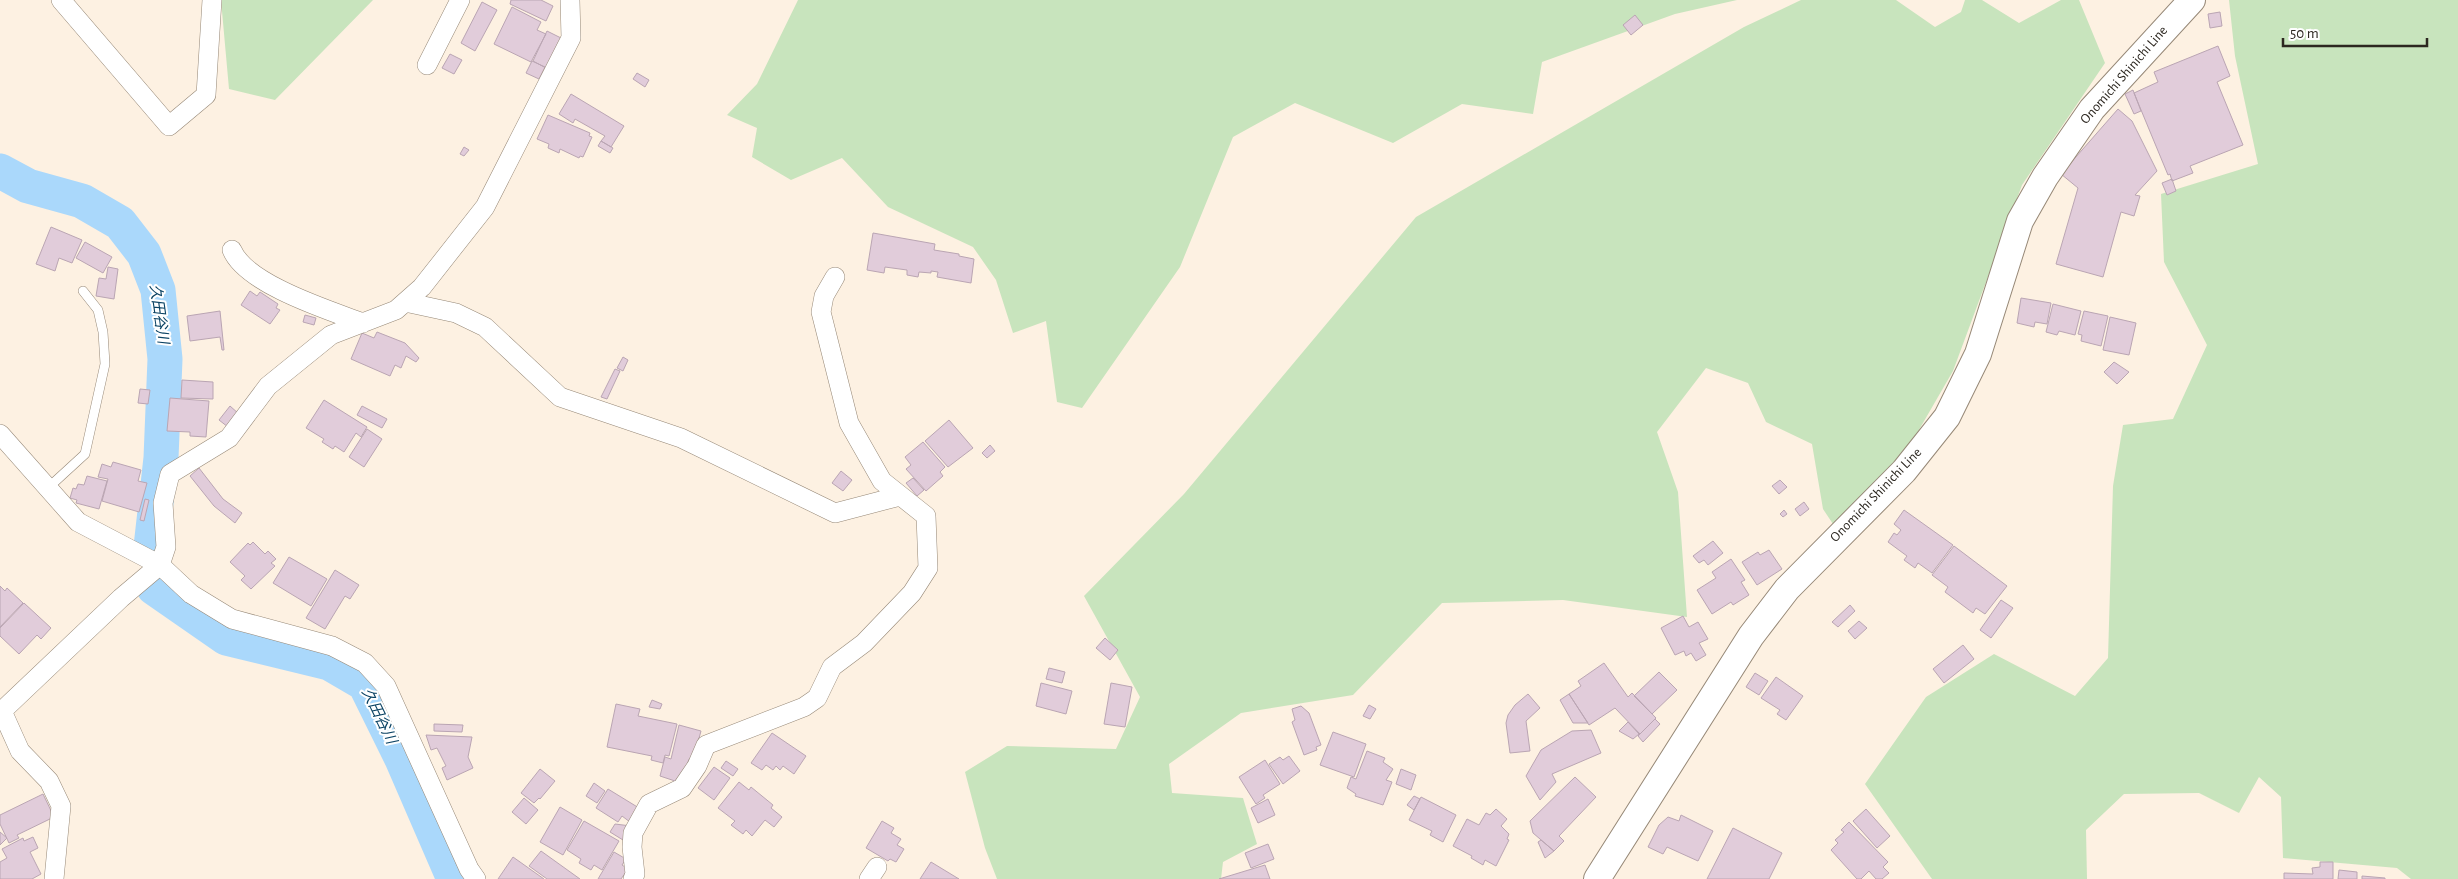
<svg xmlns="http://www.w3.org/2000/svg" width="2458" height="879" font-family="'Alegreya Sans','Noto Sans JP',sans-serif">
	<rect width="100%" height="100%" fill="#fdf1e2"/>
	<path fill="#c8e4bd" d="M221,0h152l-98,100 -46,-11z
		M798,0h939l-62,14 -133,48 -9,52 -71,-10 -69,39 -98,-40 -62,34 -53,130 -98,141 -25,-6 -11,-81 -33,12 -17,-53 -23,-33 -85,-40 -46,-49 -51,22 -39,-23 5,-29 -30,-13 30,-31z
		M1801,0h95l39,27 26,-15 4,-12h17l37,23 42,-23h18l26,63 -83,122 -69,186 -48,83 -72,70 -10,-15 -11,-65 -46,-22 -18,-39 -42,-15 -49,64 21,60 9,125 -124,-17 -121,3 -89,92 -112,18 -72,51 3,29 71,5 14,46 -34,18 -2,17h-224l-12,-31 -20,-76 42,-26 109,3 24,-52 -56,-101 100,-102 232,-277 328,-190z
		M2229,0h229v879h-47l-14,-11 -114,-10 -2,-61 -22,-20 -20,36 -40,-20 -75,1 -38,36 1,49h-155l-67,-95 61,-87 68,-43 81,42 33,-38 5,-172 10,-61 50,-6 34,-74 -43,-83 -3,-68 97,-30 -23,-108z"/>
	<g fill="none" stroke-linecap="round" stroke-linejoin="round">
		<path stroke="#aad8fb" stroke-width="35" d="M0,171l28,15 54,15 38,22 24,31 14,36 7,69 -4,99 -10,89
			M154,588l72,50 103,25 36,21 37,75 52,120"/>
	</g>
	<path fill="#e1ccda" stroke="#baa5b3" d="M511,0h30l12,6 -7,15 -36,-17z
		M482,2l15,8 -22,41 -14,-8z
		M512,7l29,15 -4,8 9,4 -15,28 -37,-18z
		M2220,12l2,14 -12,2 -2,-14z
		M1635,15l8,10 -12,10 -8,-10z
		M547,31l14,7 -15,30 -13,-7z
		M2218,46l12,30 -13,6 26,63 -53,21 3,7 -21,8 -2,-7 -2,1 -34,-82 24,-11 -4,-10z
		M450,54l12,6 -8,14 -12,-6z
		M532,61l13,6 -6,12 -13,-6z
		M637,73l12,7 -4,7 -12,-8z
		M2133,90l8,21 -7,3 -9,-20z
		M571,94l53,32 -13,21 -10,-6 4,-5 -30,-17 -2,4 -14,-9z
		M2118,109l14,12 25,50 -22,24 5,1 -6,20 -13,-4 -18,65 -47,-13 22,-76 -17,-14z
		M548,115l42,18 -1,3 3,1 -9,20 -3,-1 -1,2 -19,-9 -1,4 -11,-5 1,-4 -12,-5z
		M601,141l12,7 -3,5 -12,-7z
		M464,147l5,3 -5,6 -4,-2z
		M2172,179l4,12 -9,4 -5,-12z
		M51,227l31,13 -10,23 -13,-5 -4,13 -19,-7z
		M873,233l62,11 -1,6 25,4v2l15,3 -3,24 -34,-6 1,-5 -7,-1v2l-12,-1 -1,5 -11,-2v-5l-22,-3 -1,6 -17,-3z
		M85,242l27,15 -9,16 -27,-15z
		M108,267l10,2 -4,30 -18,-3 3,-18 7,1z
		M250,291l7,5 3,-4 18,12 -2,4 4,2 -10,14 -29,-19z
		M2021,298l30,5 -4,21 -12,-2 -1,5 -17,-4z
		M2053,304l28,7 -6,24 -16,-4 -2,4 -11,-3z
		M220,311l4,39h-2l-2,-13 -30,4 -3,-25z
		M2084,311l24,5 -7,30 -20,-5 1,-6 -4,-1z
		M305,315l11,3 -2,7 -11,-3z
		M2110,317l26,6 -7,32 -26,-5z
		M377,332l28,11 14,15 -3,4 -10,-6 -5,12 -6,-3 -5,11 -39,-17 11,-26 12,5z
		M623,357l5,3 -5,11 -6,-3z
		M2114,362l15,10 -12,12 -13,-12z
		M615,369l5,2 -13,28 -6,-2z
		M182,380l31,2v17l-32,-1z
		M140,389l10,1 -2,14 -10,-1z
		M170,398l39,3 -3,36 -16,-1v-4l-23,-1z
		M324,400l43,27 -6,10 -5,-4 -12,19 -9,-6 -2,3 -11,-7 2,-3 -18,-11z
		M230,406l9,8 -11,13 -9,-7z
		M362,406l25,13 -5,9 -25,-13z
		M949,420l24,28 -25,19 -23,-26z
		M367,429l15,10 -18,28 -15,-10z
		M923,442l22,25 -5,5 3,4 -17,15 -20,-22 5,-4 -6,-8z
		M990,445l5,6 -8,7 -5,-5z
		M113,462l28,8 -3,11 9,2 -8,29 -37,-11 6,-22 -10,-2 4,-13 9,3z
		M199,468l24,31 19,14 -7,10 -21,-17 -24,-30z
		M841,471l11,9 -9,11 -11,-8z
		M87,476l20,5 -8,28 -23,-6 1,-3 -7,-2 3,-10 3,1 2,-5 6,1z
		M913,478l11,12 -7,6 -11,-13z
		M1780,480l7,7 -8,7 -7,-8z
		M145,499l4,1 -5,21 -4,-1z
		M1804,502l5,7 -9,7 -5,-7z
		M1784,510l3,4 -4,3 -3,-3z
		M1904,510l49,35 -21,28 -14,-10 -3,5 -11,-8 3,-4 -19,-14 6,-9 3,2 4,-5 -7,-6z
		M1713,541l10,12 -15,12 -4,-5 -5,3 -6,-7z
		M253,542l12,12 3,-3 8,8 -5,4 4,3 -24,23 -10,-9 4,-4 -15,-14 18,-19 2,2z
		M1954,546l53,40 -22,28 -9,-6 -3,5 -28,-21 3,-5 -16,-12z
		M1769,550l13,19 -25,16 -15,-23 16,-10 2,3z
		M289,557l38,22 -16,27 -38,-23z
		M1731,559l14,21 -4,2 8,13 -16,10 -2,-3 -19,12 -15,-24 19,-12 -4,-6z
		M335,570l24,15 -9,14 -5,-3 -20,33 -19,-11z
		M0,586l5,5 2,-3 16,15 -23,24z
		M2001,600l12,8 -22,30 -11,-8z
		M24,603l27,25 -10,11 -4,-4 -18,19 -19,-18v-8z
		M1850,605l5,6 -17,16 -6,-5z
		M1683,616l6,11 9,-5 10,17 -9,4 7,12 -10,6 -5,-8 -5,3 -2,-5 -9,4 -14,-27z
		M1859,621l8,7 -12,11 -7,-8z
		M1105,638l13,12 -8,10 -14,-12z
		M1963,645l11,14 -30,24 -11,-14z
		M1604,663l24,34 4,-4 24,25 -16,16 -25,-26 -26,17 -20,-31 12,-8 -3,-5z
		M1049,668l16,4 -3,11 -16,-4z
		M1659,672l18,18 -25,24 -18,-18z
		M1755,673l13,8 -9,14 -13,-8z
		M1776,677l27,19 -17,24 -9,-6 3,-4 -19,-12z
		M1041,683l31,8 -6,23 -30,-8z
		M1111,683l21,4 -7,40 -21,-3z
		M1528,694l12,14 -14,13 4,30 -20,2 -4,-30 2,-8 7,-10z
		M1569,694l19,29h-15l-13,-23z
		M652,700l10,4 -2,5 -11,-2z
		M616,704l24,5 -2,7 39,8 -8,32 -4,-1 -2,8 -12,-3 1,-4 -45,-9z
		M1369,705l7,4 -6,10 -7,-3z
		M1301,706l8,7 12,32 -5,2 1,3 -13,5 -12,-33 3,-2 -3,-11z
		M1655,719l5,5 -17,18 -5,-6z
		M1628,722l11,12 -6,5 -14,-8z
		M434,724l29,1 -1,7 -28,-1z
		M679,725l22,6 -8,29 -4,-1 -8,24 -21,-7 5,-19 6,2z
		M1591,730l10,23 -49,21 4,8 -16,18 -14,-24 15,-26 31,-19z
		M1333,732l33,12 -12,33 -34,-12z
		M772,733l34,23 -12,18 -11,-8 -3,4 -4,-4 -3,4 -7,-5 -4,5 -11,-7z
		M426,735l46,2 -4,20 5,11 -26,12 -5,-12 4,-2 -9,-18 -6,2z
		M1367,751l18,7 -2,4 10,7 -7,11 6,2 -9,23 -28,-9 1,-2 -9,-6 4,-11 5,2z
		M1289,756l11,15 -17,13 -14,-20 11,-7 3,3z
		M1265,760l15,24 -17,11 2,3 -9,6 -17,-27z
		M726,761l12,8 -5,7 -12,-8z
		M714,767l16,11 -16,22 -16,-12z
		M540,769l15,12 -15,18 -1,-1 -5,5 -13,-10z
		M1401,769l15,6 -5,15 -15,-6z
		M1575,777l21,20 -37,39 5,5 -10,10 -21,-18 -3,-12z
		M739,782l10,8 2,-3 22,18 -2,3 11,9 -8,10 -9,-7 -13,16 -6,-6 -3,4 -12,-9 4,-4 -17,-13z
		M594,783l11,8 -8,12 -11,-7z
		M608,789l31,19 -9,14 -8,-6 -4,6 -22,-14z
		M43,794l11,23 -37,18 2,3 -10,5 -9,-19v-9z
		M1414,796l6,3 -6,11 -7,-5z
		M1421,797l35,18 -13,27 -13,-7 2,-4 -23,-11z
		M524,798l14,12 -12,14 -14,-12z
		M1268,799l7,16 -17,8 -7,-15z
		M560,807l22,13 -19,35 -23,-13z
		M1496,809l11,10 -6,7 8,8 -2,5 2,1 -13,26 -11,-6 -2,5 -12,-7 1,-2 -19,-10 14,-27 12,6 7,-12 4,2z
		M1866,809l24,27 -13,12 -24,-27z
		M1681,815l32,16 -15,30 -31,-14 -4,7 -15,-7 11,-22 9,-8 11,4z
		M584,821l35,20 -17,29 -8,-5 -3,5 -12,-7 2,-4 -14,-9z
		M882,821l12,7 -3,5 10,6 -4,6 7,4 -8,13 -6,-3 -2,2 -22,-13z
		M1849,822l39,40 -5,5 6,6 -7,6h-6l-7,-8 -8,8h-4l-26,-29 7,-7 -3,-3 9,-8 -3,-2z
		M615,824l16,2 -8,14 -13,-8z
		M1733,828l49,25 -13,26h-62z
		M0,832l7,6 -7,7z
		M33,837l5,11 -8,4 11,22 -9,5h-32v-17l7,-4 -5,-9 21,-11 1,3z
		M1541,840l13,11 -9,7 -7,-16z
		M1268,844l6,15 -23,9 -6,-15z
		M541,851l39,28h-33l-18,-13z
		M614,852l12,7 -4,6 6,4 -7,10h-23z
		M513,857l31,22h-46z
		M931,862l28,17h-39z
		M2320,862h13v17h-49v-6l29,1 -1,-6 8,-1z
		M1265,865l5,14h-51z
		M2339,870l18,2v7h-19z
		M2362,876l23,2v1h-23z"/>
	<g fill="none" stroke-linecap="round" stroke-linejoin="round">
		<g stroke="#968877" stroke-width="10">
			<path id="service" d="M49,487l36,-33 20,-90 -2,-32 -5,-22 -15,-19"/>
		</g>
		<g stroke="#968877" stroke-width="20">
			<path id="minor" d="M61,0l108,126 37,-31 6,-95
				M427,65l33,-65
				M232,250c14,34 96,60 131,73
				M405,302l51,11 29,14 75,70 121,41 154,75 65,-17
				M0,434l78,88 82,43 31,29 41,25 100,27 33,17 21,23 83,183 7,10
				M54,879l7,-73 -12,-25 -29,-30 -18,-40 119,-113 39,-33 6,-18 -3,-44 7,-29 59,-36 39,-52 63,-51 65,-25 26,-23 63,-80 86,-169 -1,-38
				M633,879l2,-5 -3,-27 1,-14 16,-29 33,-16 15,-22 9,-21 98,-38 13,-9 15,-31 32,-24 48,-50 16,-25 -2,-52 -44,-35 -33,-58 -28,-111 3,-16 11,-19
				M869,879l8,-12"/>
		</g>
		<g stroke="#968877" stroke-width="28">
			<path id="secondary" d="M1597,879l154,-243 36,-47 117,-118 43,-54 31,-63 42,-133 25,-44 47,-68 100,-109"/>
		</g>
		<use href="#service" stroke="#fff" stroke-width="9"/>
		<use href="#minor" stroke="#fff" stroke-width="19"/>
		<use href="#secondary" stroke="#fff" stroke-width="26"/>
	</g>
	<g text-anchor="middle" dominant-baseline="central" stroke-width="4" stroke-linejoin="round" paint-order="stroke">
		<g font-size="14" fill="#2c2720" stroke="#fff">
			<text transform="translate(2124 75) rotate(-49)">Onomichi Shinichi Line</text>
			<text transform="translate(1876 495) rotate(-46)">Onomichi Shinichi Line</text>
		</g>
		<g font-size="15" font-style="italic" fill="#0a4263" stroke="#fff">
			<text transform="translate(159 314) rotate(82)">久田谷川</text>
			<text transform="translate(379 716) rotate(64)">久田谷川</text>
		</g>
	</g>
	<path d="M2283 38v8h144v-8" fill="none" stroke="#2c2720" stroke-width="2.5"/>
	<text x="2290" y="38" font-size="15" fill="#2c2720" stroke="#ffffff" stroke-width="4" paint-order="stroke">50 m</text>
</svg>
